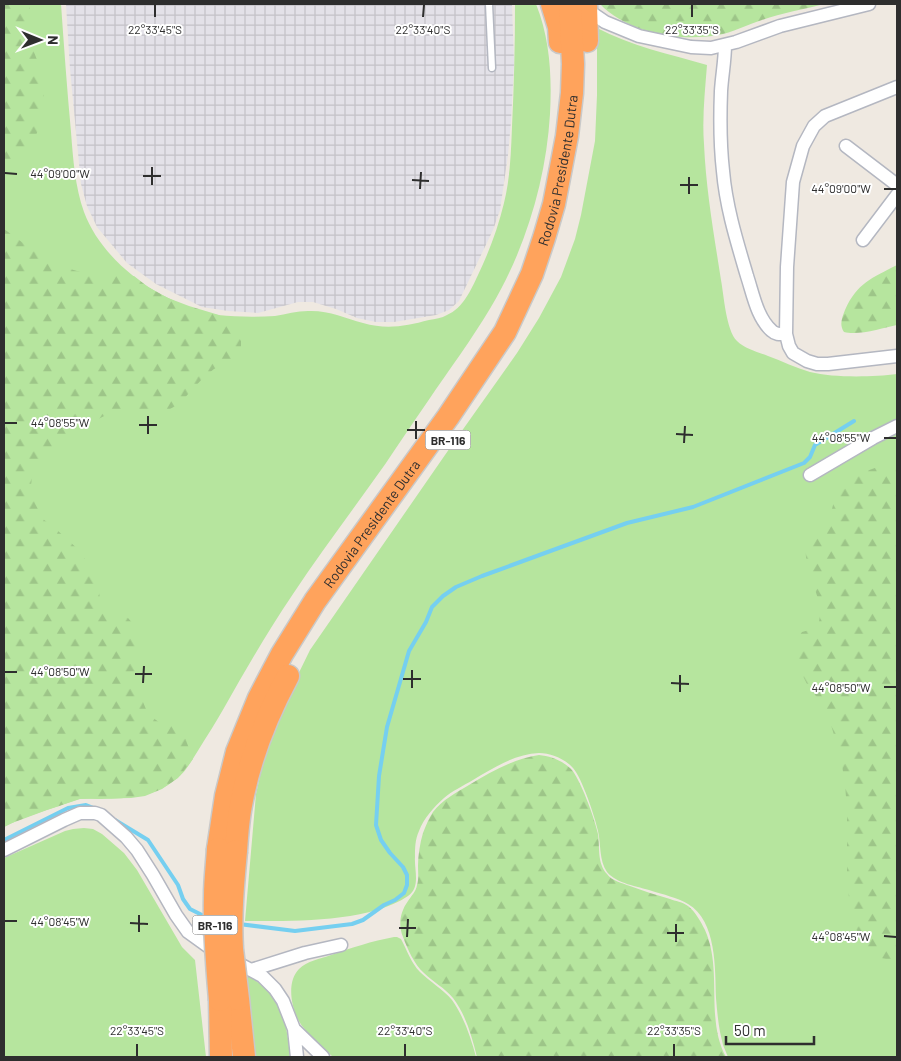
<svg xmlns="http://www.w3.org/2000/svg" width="901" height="1061" font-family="Barlow,sans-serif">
	<defs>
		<pattern id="industrial-grid" width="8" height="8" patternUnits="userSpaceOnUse" patternTransform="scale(1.25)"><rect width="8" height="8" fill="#e3e1e8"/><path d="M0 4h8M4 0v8" fill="none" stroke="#c3c1c7"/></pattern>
		<pattern id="forest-firs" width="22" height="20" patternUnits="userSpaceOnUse" patternTransform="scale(1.25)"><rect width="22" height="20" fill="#b6e59e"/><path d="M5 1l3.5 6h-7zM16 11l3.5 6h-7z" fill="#9dc588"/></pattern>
	</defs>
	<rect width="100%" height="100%" fill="#efe9e1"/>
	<path fill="url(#industrial-grid)" d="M66,4h446l2,59 -3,58 -3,34 -8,55 -7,20 -34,71 -10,9 -13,5 -42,7h-18l-19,-4 -21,-9 -23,-7h-15l-40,11 -30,-2 -26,-4 -46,-23 -29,-21 -30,-36 -10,-21 -6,-22 -11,-115z"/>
	<path fill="#b6e59e" d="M4,4h57c3,43 6,85 10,128 2,26 4,55 13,80 13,35 44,64 76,82 18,9 38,18 58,21 19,2 39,2 57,1 11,-2 22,-5 33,-5 20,-1 37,7 55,12 24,7 43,3 66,-3 6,-1 13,-2 18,-5 16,-7 24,-25 31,-40 11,-23 20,-47 26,-72 6,-24 7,-50 8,-76 2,-41 3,-82 3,-123h21c14,35 16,72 14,110 -4,67 -25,136 -59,193 -19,32 -42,63 -63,94 -14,20 -28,41 -42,62 -31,44 -63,86 -93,131 -25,37 -47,75 -69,114 -8,14 -17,28 -25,41 -7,11 -13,23 -23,30 -23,19 -47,19 -75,20 -7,0 -15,-1 -22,0 -7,2 -14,5 -20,7 -19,6 -38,12 -55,21z
		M597,28c34,18 72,26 110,37 -2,26 -5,53 -3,79 2,46 10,91 17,136 3,16 5,50 16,61 8,8 21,11 31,15 14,5 28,12 42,16 24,6 63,5 87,2v683h-169l-5,-12 -3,-13c-2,-11 -3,-22 -4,-34 -1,-29 1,-77 -28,-94 -10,-6 -26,-10 -36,-13 -15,-5 -35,-7 -45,-19 -8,-11 -6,-28 -9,-41 -3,-14 -16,-53 -25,-63 -8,-9 -22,-15 -34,-15 -24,1 -46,15 -66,27 -10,6 -21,11 -29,18 -11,10 -20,20 -25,33 -4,9 -4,17 -4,26 -1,13 6,30 -7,39 -40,27 -116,25 -163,25l11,-127 13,-58 20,-43 21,-43 144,-208 63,-89 22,-35 22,-41 14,-38 6,-24 14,-74 2,-46z
		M84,828l9,1 9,5 22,19 13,17 45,77 13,13 11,97h-202v-199l61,-27 8,-2z
		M394,937h3l4,2c6,11 10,24 19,33 10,10 23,17 32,28 12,17 19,38 24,57h-143c-10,-9 -22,-19 -30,-30 -11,-13 -18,-44 -4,-58 8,-8 21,-10 32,-14 20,-7 41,-14 63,-18z
		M246,975c35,18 41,46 44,82h-38z"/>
	<path fill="url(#forest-firs)" d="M4,4h26c0,11 -1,23 1,35 1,13 9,24 11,37 4,21 1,54 -13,71 -7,10 -16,17 -25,24z
		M600,4h225c-21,5 -43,9 -63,16 -13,4 -31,13 -44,15 -39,7 -90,-2 -118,-31z
		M4,229l30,22 13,11 30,9 12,1 14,3 31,1 14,11 20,11 21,8 30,9 12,8 10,18v9l-6,9 -21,10 -11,9 -24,26 -9,5 -13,3 -25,1 -12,-1 -12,2 -25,13 -38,30 -12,14 -2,14 4,18 8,16 14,11 24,22 11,20 6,14 3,19 8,6 19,7 7,8 4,15 -4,42 2,12 6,7 5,12 12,9 14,3 7,5 4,5 2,7 6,16 -15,19 -16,11 -17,7 -14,2 -51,1 -33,11 -35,13 -8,4z
		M897,265v60c-14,3 -39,11 -53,7 -5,-7 -2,-14 1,-22 12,-27 27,-32 52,-45z
		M897,460v501h-1l-20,-4 -13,-11 -12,-30 -4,-35v-71l-2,-26 -4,-25 -14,-48 -20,-27 -8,-16 -2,-17v-12l5,-7 11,-3 6,-7 2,-14 -12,-37 -3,-14 -1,-11 6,-12 9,-6 10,-11 4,-16 7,-10 20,-18z
		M539,755c11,1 22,5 31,13 10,9 25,52 28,66 2,14 -1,29 9,40 5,7 15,9 23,12 13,5 27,9 40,13 5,2 13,3 18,7 7,5 13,16 17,24 18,40 0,89 21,127h-249c-5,-20 -11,-42 -24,-59 -8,-10 -20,-16 -29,-25 -10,-9 -16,-23 -21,-36 -5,-12 -3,-25 5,-36 3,-5 8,-9 9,-16 2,-6 1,-13 1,-19 0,-11 2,-23 5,-33 3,-8 6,-15 10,-21 9,-12 24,-20 36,-27 22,-13 44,-26 70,-30z"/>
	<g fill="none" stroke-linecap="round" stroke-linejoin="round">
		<path stroke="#75cff0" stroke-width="4" d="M115,820l33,20 30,45 5,14 7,10 18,9
			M4,840l64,-32 18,-3 10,4
			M239,924l56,7 57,-7 11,-4 21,-15 11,-5 9,-7 3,-8v-10l-4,-8 -13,-14 -9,-13 -5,-15 3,-49 8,-49 22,-76 17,-29 6,-15 11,-11 13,-9 26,-11 145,-53 66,-16 111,-44 6,-6 5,-12 39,-24"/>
		<g stroke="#b4b7c1" stroke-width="9">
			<path id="lane" d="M489,4l3,64"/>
		</g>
		<g stroke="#b4b7c1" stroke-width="15">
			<path id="street" d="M586,9l19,13 34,14 52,11 20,1 25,-6 44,-16 89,-22
				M725,45c0,15 -3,30 -4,46 -1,26 -1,54 2,80 3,36 14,71 24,105 6,18 10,42 25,55 4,4 9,3 14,3l3,12 4,7 14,8 10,3h11l69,-8
				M846,146l51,39
				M863,240l34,-45
				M786,334l1,-67 6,-85 10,-36 11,-20 11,-10 72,-29
				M810,475l63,-37 24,-12
				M4,850l60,-30 16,-7h15l6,2 25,22 11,13 16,25 23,40 12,17 25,18 49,26 13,13 8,12 11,28 3,28
				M251,970l54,-17 36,-8
				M294,1029l29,28"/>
		</g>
		<g stroke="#c9c9c9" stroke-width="25">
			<g id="highway">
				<path d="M552,4l7,23 1,15"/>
				<path d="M586,4l1,37"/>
				<path id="s1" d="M218,849l8,-53 11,-44 22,-54 23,-44 33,-53 133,-184 57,-85 27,-58 12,-36 10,-34 13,-68 5,-43 1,-29 -3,-60"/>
				<path d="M236,851c1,-15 2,-31 5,-46 8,-44 26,-90 47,-129"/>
				<path d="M238,999l6,58"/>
				<path d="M220,1000l1,57"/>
			</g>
		</g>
		<use href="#lane" stroke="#fff" stroke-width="6"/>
		<use href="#street" stroke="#fff" stroke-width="12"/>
		<use href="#highway" stroke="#ffa35c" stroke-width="22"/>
		<g stroke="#c9c9c9" stroke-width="25" stroke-linecap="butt">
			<path id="highway-bridge" d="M218,849c-1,16 -3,31 -3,47 -1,35 2,70 5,104
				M236,851c-3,32 -6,65 -4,98 2,16 4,33 6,50"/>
		</g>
		<use href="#highway-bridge" stroke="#ffa35c" stroke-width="22"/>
	</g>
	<path fill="none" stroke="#2e2e2e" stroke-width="2" d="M155,17v-12M423,17l1,-12M692,17v-12M5,173l12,1M143,176h18M412,180l17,1M152,185v-18M680,185h18M420,189l1,-17M884,189h12M689,194v-17M5,423h12M139,425h18M407,430h18M148,434v-18M676,434l17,1M884,438h12M416,439v-18M684,443l1,-17M5,672h12M135,674h17M403,679h18M143,683l1,-17M671,683l18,1M884,687h12M412,688v-18M680,692v-17M5,921h12M130,923l18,1M399,928h17M139,932v-17M667,933h17M884,936l12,1M407,937l1,-18M676,942v-18M137,1056v-12M405,1056v-12M674,1056v-12"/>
	<g text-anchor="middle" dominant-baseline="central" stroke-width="4" stroke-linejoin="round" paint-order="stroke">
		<g fill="#fff" stroke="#6d6d6d" stroke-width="1">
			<rect x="425.5" y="430.5" width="45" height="19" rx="4"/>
			<rect x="192.5" y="915.5" width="45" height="19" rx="4"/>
		</g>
		<g font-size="12" font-weight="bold" fill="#2e2e2e">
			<text x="448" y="440">BR-116</text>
			<text x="215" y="925">BR-116</text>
		</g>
		<g font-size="14" fill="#2e2e2e" stroke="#fff">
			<text stroke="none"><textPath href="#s1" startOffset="770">Rodovia Presidente Dutra</textPath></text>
			<text stroke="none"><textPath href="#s1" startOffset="365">Rodovia Presidente Dutra</textPath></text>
		</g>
	</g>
	<g font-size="12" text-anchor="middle" fill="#2e2e2e" stroke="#fff" stroke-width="4" stroke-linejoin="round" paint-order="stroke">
		<text x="155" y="34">22°33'45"S</text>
		<text x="423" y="34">22°33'40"S</text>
		<text x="692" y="34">22°33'35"S</text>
		<text x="60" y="178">44°09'00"W</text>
		<text x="841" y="193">44°09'00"W</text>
		<text x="60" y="427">44°08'55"W</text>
		<text x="841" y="442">44°08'55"W</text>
		<text x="60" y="676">44°08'50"W</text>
		<text x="841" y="692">44°08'50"W</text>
		<text x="60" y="926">44°08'45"W</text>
		<text x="841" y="941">44°08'45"W</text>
		<text x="137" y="1035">22°33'45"S</text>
		<text x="405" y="1035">22°33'40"S</text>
		<text x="674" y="1035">22°33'35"S</text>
	</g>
	<rect width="901" height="1061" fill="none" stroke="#2e2e2e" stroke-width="10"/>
	<g transform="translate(40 40) rotate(91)" stroke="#ffffff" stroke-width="4" paint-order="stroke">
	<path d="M0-4L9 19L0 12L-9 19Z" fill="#2e2e2e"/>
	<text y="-8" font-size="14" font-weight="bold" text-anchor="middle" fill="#2e2e2e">N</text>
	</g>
	<path d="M726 1036v8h88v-8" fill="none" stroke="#2e2e2e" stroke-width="2.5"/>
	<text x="734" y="1036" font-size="15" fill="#2e2e2e" stroke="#ffffff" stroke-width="4" paint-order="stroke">50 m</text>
</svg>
